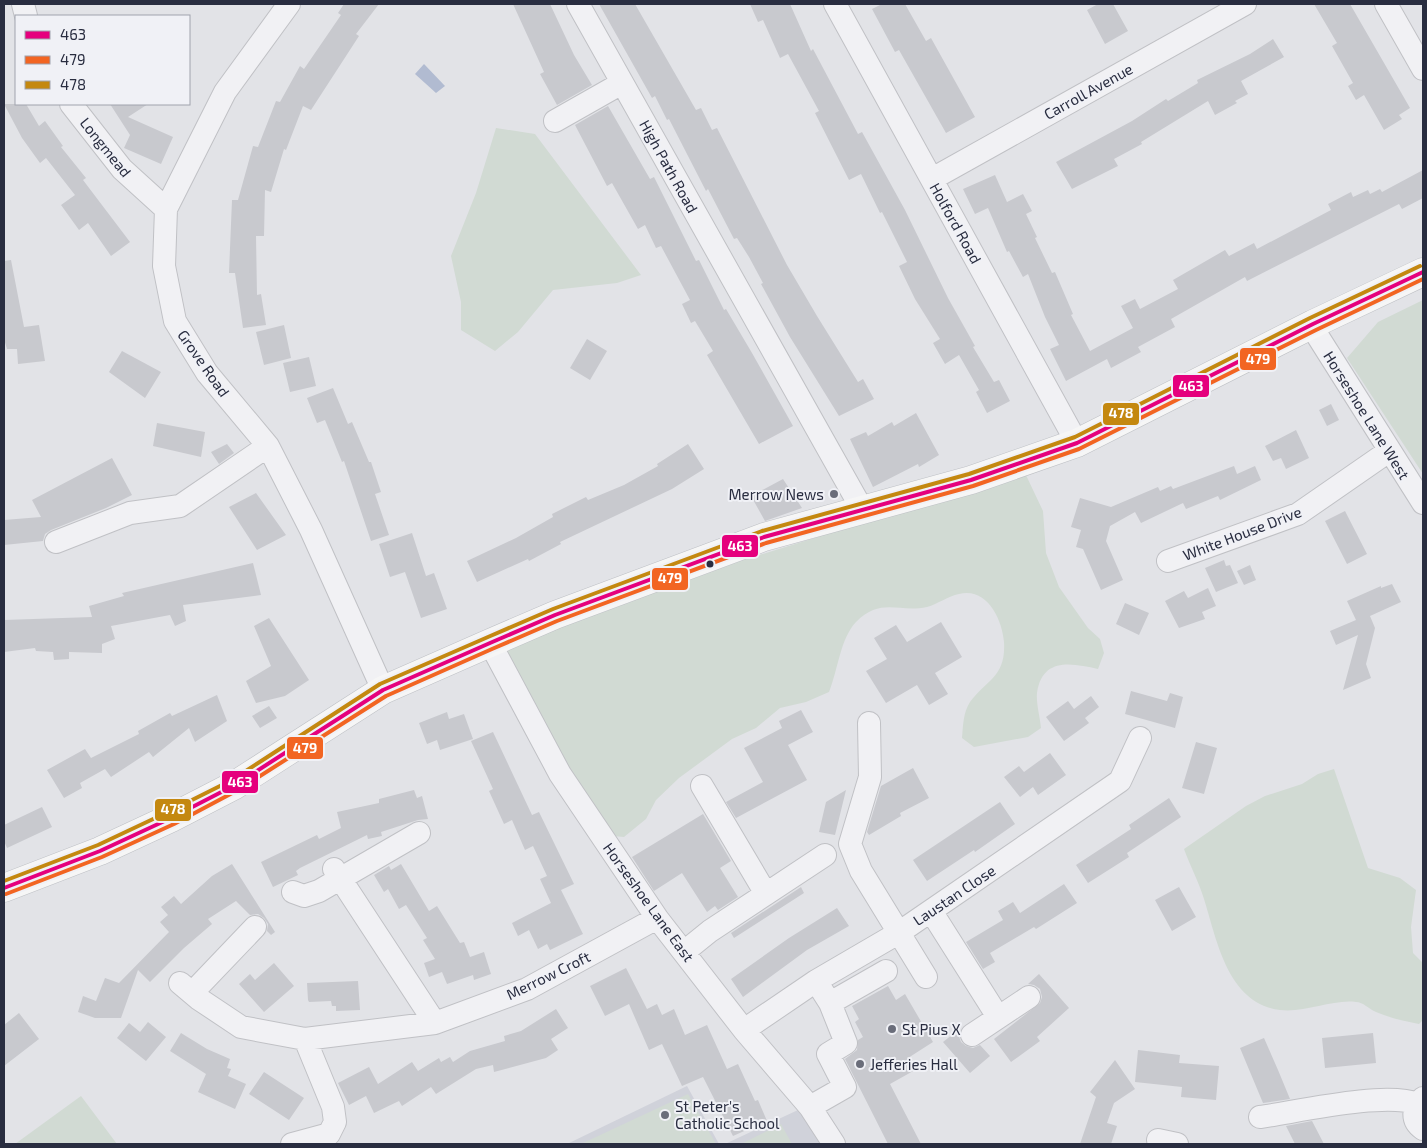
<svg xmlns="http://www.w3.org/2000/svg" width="1427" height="1148" font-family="'Exo 2',sans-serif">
	<rect width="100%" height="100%" fill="#e2e3e7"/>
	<path fill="#d0d2da" d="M687,1086l32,58h-152z
		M798,1110l26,34h-99z"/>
	<path fill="#d1dad3" d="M496,128l39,6 106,141 -24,8 -64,7 -35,42 -23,19 -34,-21v-28l-10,-46 25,-63z
		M1423,300v174l-76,-116 31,-36z
		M1025,473l18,38 3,42 13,34 29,41 12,11 4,14 -6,16c-26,-6 -56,-12 -61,24 -1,10 3,24 4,35l-13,9 -54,10 -12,-9c1,-12 1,-25 8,-36 17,-23 36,-25 34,-60 -2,-23 -17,-55 -45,-48 -11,2 -21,10 -32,13 -29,6 -46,-10 -71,15 -16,17 -18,48 -27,70l-23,10 -26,6 -24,20 -24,11 -53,39 -23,22 -10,19 -22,18 -23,-2 -106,-183 248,-92z
		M1334,769l34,99 32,10 16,12 -5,37 2,26 10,10v57l-4,4c-15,-3 -29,-6 -43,-12 -7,-3 -13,-10 -20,-10 -23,-3 -51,11 -76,8 -53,-7 -63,-70 -76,-111 -5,-17 -14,-33 -20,-50l62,-43 19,-10 37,-12 16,-10z
		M688,1094l28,50h-135z
		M81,1096l36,48h-102z
		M781,1124l11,20h-51z"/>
	<path fill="#b1bbd1" d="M424,64l21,22 -9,7 -21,-19z"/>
	<path fill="#c8c9ce" d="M344,4h35l-23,30 3,2 -48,74 -8,-4 -17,44 -2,-1 -13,43 -6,-2 -1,46h-8l1,59 4,-1 5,31 -23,3 -8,-55h-6l3,-73h6l15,-54 5,1 18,-46 4,1 20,-36 4,3 37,-54 -3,-2z
		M513,4h37l24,51 18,30 -35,20 -17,-31 4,-2z
		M599,4h36l61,106 5,-2 11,22 5,-2 70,137 30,51 41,66 5,-3 11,20 -35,17 -49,-79 -29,-53 2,-1 -14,-26 -12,-19 -3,1 -26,-50 -2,2 -37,-72 -2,1 -12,-24 -3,2z
		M750,4h40l21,47 2,-2 45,85 4,-2 43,78 43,88 27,48 -2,1 21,35 5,-2 11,21 -23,12 -11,-21 3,-2 -20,-35 -14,9 -12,-21 7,-4 -25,-40 -16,-33 8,-4 -25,-50 -2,1 -19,-39 -12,6 -34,-67 4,-2 -31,-57 -8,4 -17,-38 -5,2z
		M882,4h23l21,37 5,-3 44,79 -29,16 -47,-83 -4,2 -23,-43z
		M1098,4h15l15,27 -23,13 -18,-34z
		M1314,4h36l60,104 -11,7 3,4 -18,11 -20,-35 -8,5 -8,-14 5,-3 -21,-37 5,-3z
		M1273,39l11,18 -43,24 7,13 -13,7 2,2 -22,12 -7,-14 -67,41 1,2 -28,15 4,7 -46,23 -16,-27 76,-41 34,-22 2,2 30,-18 -1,-3 53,-26z
		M4,104h22l13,22 6,-5 18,25 -2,1 25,31 -3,2 47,62 -19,14 -23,-33 -9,7 -18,-25 14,-10 -29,-37 -6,5 -18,-25z
		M110,104h38l-20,13 45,20 -12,27 -37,-16 6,-13z
		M608,106l42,73 4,-2 42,84 3,-1 25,50 2,-1 26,44 41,73 -34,18 -52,-89 6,-4 -18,-30 -4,2 -9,-19 8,-4 -29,-54 -5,2 -11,-23 -7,4 -26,-46 -5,3 -32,-61z
		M1423,170v28l-21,11 -3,-5 -152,77 -2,-4 -74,42 4,8 -37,20 3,5 -30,16 -4,-9 -41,22 -16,-32 9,-4 -14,-28 -17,-43 -5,3 -14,-26 -2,1 -19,-44 -13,6 -12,-25 32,-14 12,27 16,-8 9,17 -6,3 11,23 -2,1 17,35 3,-1 18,42 -2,1 19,36 43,-23 -12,-22 14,-7 5,10 38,-20 -5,-9 52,-30 4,6 25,-13 3,6 74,-39 -3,-6 23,-12 2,5 15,-7 2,4 10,-5 2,3z
		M11,260l13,67 15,-2 6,36 -27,3 -1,-15h-10l-3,-10v-78z
		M284,325l7,33 -27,7 -8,-33z
		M587,339l20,12 -17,29 -20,-12z
		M122,351l39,21 -16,26 -36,-26z
		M309,357l7,29 -26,6 -7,-29z
		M333,388l15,36 4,-2 17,40h2l10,30 -6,2 14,41 -18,6 -27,-80 -2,1 -17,-42 -8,3 -10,-25z
		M1331,404l8,16 -12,6 -8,-16z
		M916,413l23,42 -20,12 -1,-3 -45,23 -23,-48 16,-7 2,4 24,-14 2,4z
		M157,423l48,9 -4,25 -48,-11z
		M1296,430l13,28 -23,11 -5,-11 -8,3 -8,-15z
		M227,444l7,9 -15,11 -8,-12z
		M688,444l16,25 -32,20 -112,53 1,2 -32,17 -1,-2 -51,23 -10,-21 49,-23 37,-21 -1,-3 34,-17 2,3 36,-15 34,-19 -1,-2z
		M112,458l20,37 -26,13 -55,22 -6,4 -2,7 -39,4v-25l37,-3 -9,-17z
		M1234,466l3,8 18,-8 6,14 -41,20 -2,-4 -32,13 -3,-6 -42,20 -6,-11 -25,14 -4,15 17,39 -22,10 -18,-41 -7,-2 5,-17 -10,-3 9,-29 31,9 47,-20 2,4 11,-5 2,3z
		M783,479l19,29 -37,13 -14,-25z
		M256,493l30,42 -29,15 -28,-43z
		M1345,511l22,43 -20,10 -22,-43z
		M412,533l14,43 8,-3 13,36 -26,9 -16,-46 -15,5 -11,-33z
		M1224,560l2,6 4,-1 8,18 -22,9 -11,-24z
		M253,563l8,32 -78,10 3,16 -11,5 -5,-11 -59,11 4,13 -13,5v9l-33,-1v7l-15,1 -1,-8 -17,-1 -1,-3 -31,4v-32l88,-3 -3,-11 35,-10 -2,-3z
		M1250,565l6,15 -12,5 -7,-14z
		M1392,584l9,18 -31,14 5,12 -9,36 5,14 -28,12 15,-55 -22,10 -6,-14 26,-11 -9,-19 34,-15v2z
		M1208,588l8,18 -14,6 3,7 -26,9 -14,-27 19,-10 4,7z
		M1125,603l24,10 -10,22 -23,-11z
		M269,618l40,62 -24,16 -29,7 -10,-22 25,-15 -17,-40z
		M941,622l21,35 -27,16 13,21 -19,11 -12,-20 -31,18 -20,-32 21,-12 -13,-21 22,-13 11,17z
		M1131,691l36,10 3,-8 13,4 -8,31 -50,-14z
		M217,695l10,26 -32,21 -6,-14 -36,29 -4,-5 -38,25 -6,-8 -25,14 2,5 -18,10 -17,-28 38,-21 6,9 48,-24 -1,-3 32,-18 2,3z
		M1091,696l8,11 -14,11 4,5 -25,18 -18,-24 22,-16 6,8z
		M269,706l8,12 -17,10 -8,-12z
		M801,710l12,22 -25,13 19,35 -71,38 -10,-16 37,-20 -19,-34 38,-20 -3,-7z
		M447,712l2,7 15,-5 9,25 -33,11 -3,-10 -10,4 -8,-21z
		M493,732l39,83 7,-3 35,72 -13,6 22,44 -33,16 -3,-6 -9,5 -9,-19 -11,6 -6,-13 39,-20 -11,-24 7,-3 -14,-30 -8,4 -13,-30 -8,4 -15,-33 4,-2 -22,-48z
		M1196,742l21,6 -13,46 -22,-6z
		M1050,753l16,22 -28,20 -5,-8 -13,10 -16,-20 15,-11 5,6z
		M913,768l16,30 -29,15 1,3 -32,19 -2,-3 14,-46z
		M414,790l3,8 5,-2 6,23 -10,1 -37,12 1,4 -14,3 -1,-4 -67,33 -4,3 2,4 -25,12 -12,-25 56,-27 2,4 22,-11 -4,-16 42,-9v-4z
		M846,790l-11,45 -16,-3 7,-30z
		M1169,798l12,19 -54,36 2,4 -41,26 -12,-18 55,-36 -2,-4z
		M1000,802l15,22 -40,28 -1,-2 -47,31 -14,-21z
		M42,807l10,20 -45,21 -3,-7v-16z
		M703,814l28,47 -11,7 18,29 -20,13 -3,-4 -8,6 -25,-39 -28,18 -22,-34z
		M232,864l43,68 -4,3 -4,-4 1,-7 -4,-6 -6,-4 -8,1 -14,-14 -28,18 4,5 -28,24 -34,34 -12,-12 -17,48h-26l-17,-6 5,-16 13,5 9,-23 14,5 50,-51 -9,-10 8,-7 -7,-8 13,-11 7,8 31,-28z
		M401,864l28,47 8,-5 23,37 4,-1 6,15 14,-5 7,22 -17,6 -1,-5 -26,9 -5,-12 -13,5 -5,-14 11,-4 -12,-19 4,-2 -21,-33 -7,4 -11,-20 -4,3 -10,-17 15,-9 2,4z
		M1064,884l13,19 -41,26 -2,-2 -44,26 5,9 -12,7 -17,-27 37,-22 -5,-9 15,-9 7,11z
		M801,887l3,6 -70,45 -3,-5z
		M1179,887l17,30 -24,14 -17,-31z
		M837,908l12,18 -42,24 -64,47 -12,-18 58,-41z
		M274,963l20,23 -30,26 -25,-28 11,-10 5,6z
		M626,968l21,41 10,-5 5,11 12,-6 11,26 22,-10 20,44 11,-5 17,37 3,-1 9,21 -34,15 -30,-59 -21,9 -20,-42 -13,6 -20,-46 -24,12 -15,-30z
		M1039,974l30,34 -32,29 3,4 -29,21 -17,-23 46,-36 2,-6 -2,-8 -6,-4 -6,-1z
		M358,981l2,29 -24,1v-5h-4l-1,-5 -22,1 -1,-2 -1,-17z
		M888,986l8,14 9,-6 28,48 -25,16 7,12 -25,14 31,60h-33l-43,-85 12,-9 1,-10 5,-3 -8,-15 4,-3 -7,-13z
		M556,1009l12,19 -17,11 7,11 -12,8 -52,14 -1,-7 -17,4 -40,25 -5,-7 -29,19 -3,-5 -25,12 -8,-17 -17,9 -11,-22 31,-16 9,17 34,-22 6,9 21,-13 2,4 9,-5 3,5 17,-11 35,-10 -1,-5 17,-5z
		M19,1013l20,26 -35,27v-41z
		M148,1022l18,15 -20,24 -29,-23 12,-15 11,9z
		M957,1031l4,11 5,4 7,2 7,-3 10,11 -20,17 -27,-31z
		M181,1033l26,16 23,10 -3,9 4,1 -3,7 18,8 -11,25 -37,-17 8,-18 -36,-23z
		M1373,1033l3,30 -51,5 -3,-30z
		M1264,1038l14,32 12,29 -27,4 -23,-55z
		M1138,1050l42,5 -1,8 40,3 -3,34 -35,-3 1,-10 -47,-5z
		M1115,1060l20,29 -21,14 -7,20 10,3 -6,18h-31l16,-47 -6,-5z
		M264,1072l40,26 -15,22 -40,-26z
		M1312,1121l12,23h-29l-9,-18z"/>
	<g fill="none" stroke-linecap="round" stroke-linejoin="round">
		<g stroke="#c0c1c5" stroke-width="24">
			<path id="minor" d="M23,4l3,12
				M289,4l-64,88 -59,117 -2,57 11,55 32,52 61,73 43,84 72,160
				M578,4l285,507
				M835,4l242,439
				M1386,4l37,65
				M71,104l51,65 44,40
				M555,121l67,-38
				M932,179l313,-175
				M1313,324l4,11 106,168
				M56,542l74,-29 50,-7 88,-60
				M1168,561l130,-47 91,-63
				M490,643l70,131 97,144 87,112 66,77 24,37
				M869,723l1,54 -20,67 11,27 65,106
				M702,786l64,108
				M334,869l101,154
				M293,892l11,4 15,-5 100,-58
				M931,911l67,106
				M684,952l26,-21 115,-76
				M180,983l19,16 42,28 64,12 130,-16 92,-34 130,-71
				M192,993l63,-66
				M830,1003l56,-32
				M744,1030l72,-49 84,-49 220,-151 20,-43
				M972,1035l57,-38
				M1423,1098c-11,9 -12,23 0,31
				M810,1107l35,-20 -17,-33 18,-11 -16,-40 -14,-22
				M1260,1117c36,-5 126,-26 157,-13
				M1158,1140l19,4
				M292,1144l37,-10 6,-12 -2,-15 -28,-68"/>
		</g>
		<g stroke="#bec0c5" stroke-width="29">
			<path id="major" d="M4,888l96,-37 71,-33 64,-33 148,-95 107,-47 65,-28 209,-78 207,-57 106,-37 236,-119 110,-52"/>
		</g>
		<use href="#minor" stroke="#f1f1f4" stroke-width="22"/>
		<use href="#major" stroke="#f6f6f6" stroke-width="28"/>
		<g stroke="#f0f1f6" stroke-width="8">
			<path id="bus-1" d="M4,888l96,-37 71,-33 64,-33 148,-95 107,-47 65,-28 209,-78 207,-57 106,-37 236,-119 110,-52"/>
		</g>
		<g stroke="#f0f1f6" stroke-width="8">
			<path id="bus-2" d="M6,894l96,-37 72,-33 64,-34 148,-94 106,-47 65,-28 209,-78 207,-57 106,-37 237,-119 107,-51"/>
		</g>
		<g stroke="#f0f1f6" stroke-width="8">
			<path id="bus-3" d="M4,881l94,-36 70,-33 64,-32 148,-96 108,-47 65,-28 209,-78 207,-57 106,-37 235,-119 110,-52"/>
		</g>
		<use href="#bus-1" stroke="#e5007d" stroke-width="4"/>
		<use href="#bus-2" stroke="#f26522" stroke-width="4"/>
		<use href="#bus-3" stroke="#c48810" stroke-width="4"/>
	</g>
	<g fill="#6a6d7a" stroke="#f0f1f6" stroke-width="2">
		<circle cx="834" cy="494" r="5"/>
		<circle cx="892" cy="1029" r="5"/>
		<circle cx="860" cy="1064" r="5"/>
		<circle cx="665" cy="1115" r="5"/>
	</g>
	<circle fill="#292d40" stroke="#f0f1f6" stroke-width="2" cx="710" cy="564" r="4.5"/>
	<g text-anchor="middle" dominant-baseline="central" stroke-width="4" stroke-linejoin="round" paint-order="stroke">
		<g font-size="15" fill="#292d40" stroke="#f0f1f6">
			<text transform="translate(1088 91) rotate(-29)">Carroll Avenue</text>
			<text transform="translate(106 147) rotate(51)">Longmead</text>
			<text transform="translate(669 166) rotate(61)">High Path Road</text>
			<text transform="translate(956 223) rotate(61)">Holford Road</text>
			<text transform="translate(204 363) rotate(55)">Grove Road</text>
			<text transform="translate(1367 415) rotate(58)">Horseshoe Lane West</text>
			<text transform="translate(1242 533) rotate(-21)">White House Drive</text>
			<text transform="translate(954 895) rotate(-34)">Laustan Close</text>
			<text transform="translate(649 902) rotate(54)">Horseshoe Lane East</text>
			<text transform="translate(548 975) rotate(-26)">Merrow Croft</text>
		</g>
		<g font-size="15" fill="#292d40" stroke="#f0f1f6" text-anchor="start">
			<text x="824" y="494" text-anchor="end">Merrow News</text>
			<text x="902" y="1029">St Pius X</text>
			<text x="870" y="1064">Jefferies Hall</text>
			<text x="675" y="1106">St Peter's<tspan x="675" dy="17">Catholic School</tspan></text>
		</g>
	</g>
	<g stroke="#f0f1f6" stroke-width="2">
		<rect x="1239" y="347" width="38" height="24" rx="5" fill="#f26522"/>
		<rect x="1172" y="374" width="38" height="24" rx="5" fill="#e5007d"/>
		<rect x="1102" y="402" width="38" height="24" rx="5" fill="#c48810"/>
		<rect x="721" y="534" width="38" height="24" rx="5" fill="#e5007d"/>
		<rect x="651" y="567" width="38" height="24" rx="5" fill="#f26522"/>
		<rect x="286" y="736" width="38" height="24" rx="5" fill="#f26522"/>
		<rect x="221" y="770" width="38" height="24" rx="5" fill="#e5007d"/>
		<rect x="154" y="798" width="38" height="24" rx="5" fill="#c48810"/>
	</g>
	<g font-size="14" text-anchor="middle" font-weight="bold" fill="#fff">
		<text x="1258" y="364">479</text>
		<text x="1191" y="391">463</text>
		<text x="1121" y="418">478</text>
		<text x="740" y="551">463</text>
		<text x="670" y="583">479</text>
		<text x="305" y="753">479</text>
		<text x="240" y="787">463</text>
		<text x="173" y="814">478</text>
	</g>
	<rect width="1427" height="1148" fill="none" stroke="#292d40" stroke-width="10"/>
	<rect x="15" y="15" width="175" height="90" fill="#f0f1f6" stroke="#a0a3ad"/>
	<rect x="25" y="31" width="25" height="8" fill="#e5007d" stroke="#a0a3ad"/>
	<text x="60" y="40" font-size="15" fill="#292d40">463</text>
	<rect x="25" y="56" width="25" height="8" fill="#f26522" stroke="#a0a3ad"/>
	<text x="60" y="65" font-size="15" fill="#292d40">479</text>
	<rect x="25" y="81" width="25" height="8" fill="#c48810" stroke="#a0a3ad"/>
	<text x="60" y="90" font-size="15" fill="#292d40">478</text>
</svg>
